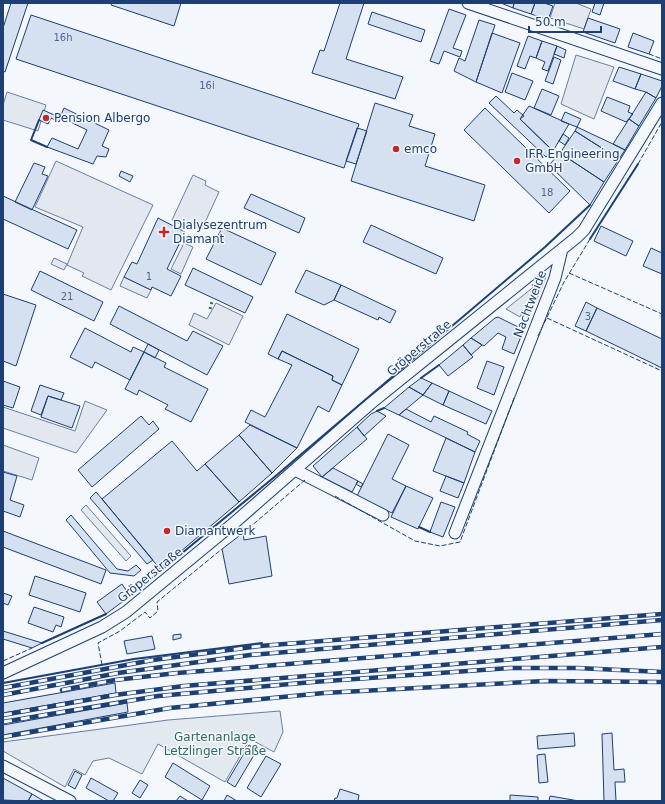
<svg xmlns="http://www.w3.org/2000/svg" width="665" height="804" font-family="'DejaVu Sans',sans-serif">
	<rect width="100%" height="100%" fill="#f4f7fb"/>
	<path fill="#e3e9f0" stroke="#687fa3" d="M546,277l-15,36 -8,-3 -3,7 -14,-8z
		M86,505l45,51 -5,5 -45,-51z
		M280,711l3,21 -9,20 -24,-13 -25,43 -67,-38 -16,30 -33,-16 -16,3 -8,14 -11,-6 -9,18 -62,-36v-9l165,-22z"/>
	<path fill="#e3e8f0" stroke="#687fa3" d="M555,3h21l15,6 -7,20 -34,-11z
		M576,55l38,12 -20,52 -33,-15z
		M7,92l39,13 -8,26 -35,-11v-15z
		M56,161l97,44 -42,85 -29,-14 2,-3 -17,-8 16,-38 -48,-20z
		M193,175l13,6 -1,4 14,7 -17,37 -12,-5 -2,4 -16,-8z
		M184,243l9,4 -12,27 -10,-5z
		M54,258l13,6 -3,6 -13,-6z
		M124,277l27,13 -4,8 -27,-12z
		M216,303l27,13 -14,29 -40,-20 5,-12 13,6z
		M85,401l22,9 -31,43 -73,-25v-21l72,24z
		M3,445l36,13 -7,22 -29,-9z"/>
	<path fill="#d5e0f0" stroke="#1d3f73" d="M11,3h17l-23,69 -2,-1v-43z
		M112,3h69l-7,23 -63,-21z
		M340,3h24l-18,56 57,18 -8,22 -83,-26 8,-23 4,1z
		M501,3h13l-1,5z
		M514,3h21l-4,11 -18,-6z
		M535,3h9l9,3 -5,14 -17,-6z
		M595,3h9l-4,12 -8,-3z
		M449,9l17,6 -13,33 9,3 -2,6 -16,-6 -5,13 -9,-3z
		M372,12l53,18 -4,12 -53,-18z
		M31,15l328,109 -15,44 -328,-109z
		M588,18l32,11 -5,14 -32,-11z
		M479,20l16,5 -19,57 -22,-11 5,-13 6,3z
		M492,33l28,10 -18,50 -26,-11z
		M633,33l21,8 -5,13 -21,-7z
		M528,36l14,5 -6,17 -6,-2 -5,13 -8,-3z
		M542,41l15,5 -9,25 -6,-2 3,-7 -9,-4z
		M557,46l9,4 -2,8 -10,-4z
		M554,57l7,3 -8,24 -8,-3z
		M619,67l22,7 -6,15 -22,-8z
		M512,73l21,8 -8,19 -20,-8z
		M641,74l21,7v5l-6,12 -10,-6 -11,-3z
		M542,89l17,7 -8,19 -17,-7z
		M646,92l10,6 -17,28 -10,-7z
		M496,96l18,17 3,-3 7,6 -4,3 33,32 -7,6 -57,-54z
		M607,97l23,9 -2,6 5,2 -7,8 -25,-11z
		M375,103l38,12 -4,11 26,8 -10,32 60,19 -11,36 -123,-40z
		M529,106l40,18 -16,27 -33,-32z
		M64,108l45,22 -7,16 7,3 -3,8 -9,-1 -4,8 -46,-17 5,-9 26,11 9,-19 -27,-13z
		M485,108l85,83 -21,22 -85,-83z
		M43,110l18,8 -2,4 -8,-4 -3,6 -9,-4z
		M565,112l16,7 -4,8 -16,-6z
		M629,119l10,7 -14,24 -12,-6z
		M577,127l36,17 12,6 -6,9 -44,-28z
		M357,128l10,3 -11,33 -10,-3z
		M575,131l44,28 -15,23 -44,-29z
		M563,134l6,4 -4,7 -6,-4z
		M560,153l44,29 -14,23 -41,-40z
		M34,163l11,4 -3,7 6,2 -16,34 -17,-8z
		M121,171l12,5 -3,6 -11,-6z
		M251,194l54,24 -6,15 -55,-25z
		M3,196l74,34 -9,19 -65,-30z
		M158,218l27,14 -18,37 14,7 -10,20 -19,-9 -1,3 -27,-13 8,-15 5,2z
		M371,225l72,33 -7,16 -73,-32z
		M601,226l32,15 -7,15 -32,-15z
		M222,228l54,25 -15,32 -55,-26z
		M651,248l11,5v21l-19,-8z
		M193,268l60,29 -8,16 -60,-28z
		M306,270l35,15 -7,15 -10,5 -29,-13z
		M40,271l63,31 -9,19 -63,-31z
		M341,285l55,26 -6,12 -11,-6 -1,3 -44,-20z
		M3,294l33,11 -20,61 -13,-5z
		M586,302l11,6 -11,23 -11,-5z
		M119,306l68,35 6,-10 30,15 -16,29 -97,-51z
		M597,308l65,31v29l-76,-37z
		M287,314l72,35 -17,36 -10,-5 1,-4 -51,-25 -4,8 -10,-5z
		M498,317l22,11 2,6 -8,20 -12,-5 4,-12 -8,-4 -14,13 -13,-8 24,-20z
		M85,328l46,24 2,-5 11,5 -14,28 -35,-18 -3,6 -22,-11z
		M471,338l11,7 -11,10 -8,-10z
		M148,344l11,6 -4,8 -11,-6z
		M463,345l10,12 -25,19 -9,-11z
		M282,351l51,25 -1,4 10,5 -13,27 -11,-6 -21,42 -52,-26 6,-12 14,7 27,-52 -14,-6z
		M144,352l22,11 -2,4 44,22 -17,33 -26,-13 3,-4 -29,-15 -2,5 -12,-6z
		M487,361l17,6 -10,28 -17,-7z
		M421,378l11,5 -9,12 -14,-8z
		M3,381l17,6 -7,21 -10,-3z
		M432,383l17,8 -6,14 -20,-10z
		M40,385l24,8 -3,7 -13,-4 -7,19 -10,-4z
		M409,387l14,8 -24,20 -15,-7z
		M449,391l43,20 -6,13 -43,-19z
		M48,396l32,10 -8,22 -31,-11z
		M406,409l25,13 3,-6 34,16 -1,2 13,7 -5,11 -76,-37z
		M377,411l9,5 -22,20 -7,-9 14,-13z
		M141,416l8,9 4,-4 6,8 -67,58 -14,-17z
		M250,425l47,23 -25,25 -33,-38z
		M357,427l10,12 -45,38 -9,-11z
		M388,434l21,11 -17,34 14,7 -14,27 -35,-17z
		M239,435l33,38 -33,29 -34,-38z
		M446,438l29,14 -11,31 -31,-12z
		M172,441l25,30 8,-7 34,38 -79,67 -58,-70z
		M333,468l25,13 -6,11 -30,-15z
		M3,472l14,4 -7,24 14,5 -4,12 -17,-6z
		M446,476l18,7 -6,15 -18,-7z
		M358,481l5,3 -2,3 -5,-3z
		M406,486l27,12 -15,31 -27,-12z
		M96,492l6,7 51,61 -6,4 -57,-66z
		M441,502l14,5 -12,30 -13,-5z
		M71,515l46,54 11,2 8,-6 5,5 -7,6 -24,-3 -44,-53z
		M3,531l103,39 -5,14 -98,-37z
		M243,533l1,7 22,-4 6,40 -43,8 -7,-35z
		M35,576l51,17 -6,19 -51,-17z
		M122,584l8,12 -24,18 -9,-12z
		M3,593l9,3 -4,9 -5,-2z
		M34,607l30,10 -3,10 -5,-2 -3,7 -25,-9z
		M3,631l39,12 -10,5 -29,-9z
		M181,634v4l-8,2v-5z
		M152,636l3,13 -28,5 -3,-13z
		M115,683l1,10 -113,20v-10z
		M127,703l1,9 -125,23v-10z
		M574,733l1,13 -37,3 -1,-13z
		M612,733l2,37 10,-1 1,13h-10l1,19h-12l-2,-67z
		M249,745l8,5 -22,37 -8,-5z
		M545,754l3,28 -9,1 -2,-28z
		M266,756l15,8 -20,33 -14,-9z
		M173,763l37,23 -8,14 -37,-23z
		M75,771l7,4 -7,14 -7,-4z
		M3,778l29,16 -4,7 -25,-1z
		M91,778l27,15 -5,8h-4l-23,-13z
		M140,780l8,5 -8,13 -8,-5z
		M340,789l19,6 -1,6h-24l1,-3h2z
		M32,794l12,7h1h-17z
		M227,795l10,6h-13z
		M510,795l28,2v4h-28z
		M180,796l8,5h-12z
		M550,796l29,5h-30z"/>
	<g fill="none" stroke-linecap="round" stroke-linejoin="round">
		<g stroke="#1d3f73" stroke-width="13">
			<path id="minor" d="M468,3l194,66
				M295,470l88,45
				M455,533l100,-255 7,-29
				M3,673l99,-46 24,-15 108,-89 136,-119 207,-167 7,-7 78,-127
				M3,766l67,35"/>
		</g>
		<use href="#minor" stroke="#f4f7fb" stroke-width="11"/>
		<g stroke="#1d3f73" stroke-width="4.5">
			<path id="rail" d="M3,688l150,-28 107,-14 402,-32
				M62,690l53,-10 62,-7 485,-39
				M3,695l115,-22 132,-18 412,-35
				M3,715l112,-20 69,-9 478,-39
				M3,722l155,-26 155,-14 197,-14h67l85,4
				M3,737l167,-29 154,-15 221,-12 117,1"/>
		</g>
		<use href="#rail" stroke="#f4f7fb" stroke-width="3" stroke-dasharray="9" stroke-linecap="butt"/>
		<path stroke="#2c6c60" stroke-width="3" stroke-dasharray="2 3" stroke-linecap="butt" d="M210,309l2,-7"/>
		<path stroke="#1d3f73" stroke-width="1" stroke-dasharray="5 2" stroke-linecap="butt" d="M649,54l13,5
			M638,164l24,-42
			M569,273l93,41
			M547,318l115,53
			M538,336l26,-54 26,-43
			M335,496l80,45 25,5 20,-4 54,-144
			M243,533l62,-53
			M3,661l29,-13
			M102,665l-4,-22 22,-12 25,-19 5,6 8,-7 -1,-9 65,-53"/>
		<path stroke="#1d3f73" stroke-width="2" d="M39,120l-8,20 16,7
			M590,239l48,-75
			M421,378l18,-13
			M377,411l7,-3
			M419,527l11,5
			M130,596l148,-122 267,-227 45,-42
			M42,643l64,-29
			M3,683l131,-24 128,-16"/>
	</g>
	<g fill="#c62828" stroke="#f4f7fb" stroke-width="1.5">
		<circle cx="46" cy="118" r="4"/>
		<circle cx="396" cy="149" r="4"/>
		<circle cx="517" cy="161" r="4"/>
		<path d="M162 226h4v4h4v4h-4v4h-4v-4h-4v-4h4z"/>
		<circle cx="167" cy="531" r="4"/>
	</g>
	<g text-anchor="middle" dominant-baseline="central" stroke-width="3" stroke-linejoin="round" paint-order="stroke">
		<g font-size="10" fill="#4b6792">
			<text x="63" y="37">16h</text>
			<text x="207" y="85">16i</text>
			<text x="547" y="192">18</text>
			<text x="149" y="276">1</text>
			<text x="67" y="296">21</text>
			<text x="588" y="316">3</text>
		</g>
		<g font-size="12" fill="#1d3f73" stroke="#f4f7fb" text-anchor="start">
			<text x="54" y="118">Pension Albergo</text>
			<text x="404" y="149">emco</text>
			<text x="525" y="154">IFR Engineering<tspan x="525" dy="14">GmbH</tspan></text>
			<text x="173" y="225">Dialysezentrum<tspan x="173" dy="14">Diamant</tspan></text>
			<text x="175" y="531">Diamantwerk</text>
		</g>
		<g font-size="12" fill="#1d3f73" stroke="#f4f7fb">
			<text transform="translate(530 304) rotate(-69)">Nachtweide</text>
			<text transform="translate(419 348) rotate(-40)">Gröperstraße</text>
			<text transform="translate(150 575) rotate(-39)">Gröperstraße</text>
		</g>
		<g font-size="12" fill="#2c6c60" stroke="#f4f7fb">
			<text x="215" y="737">Gartenanlage<tspan x="215" dy="14">Letzlinger Straße</tspan></text>
		</g>
	</g>
	<rect width="665" height="804" fill="none" stroke="#1d3f73" stroke-width="8"/>
	<path d="M529 26v6h72v-6" fill="none" stroke="#1d3f73" stroke-width="2"/>
	<text x="535" y="26" font-size="12" fill="#1d3f73" stroke="#f4f7fb" stroke-width="3" paint-order="stroke">50 m</text>
</svg>
